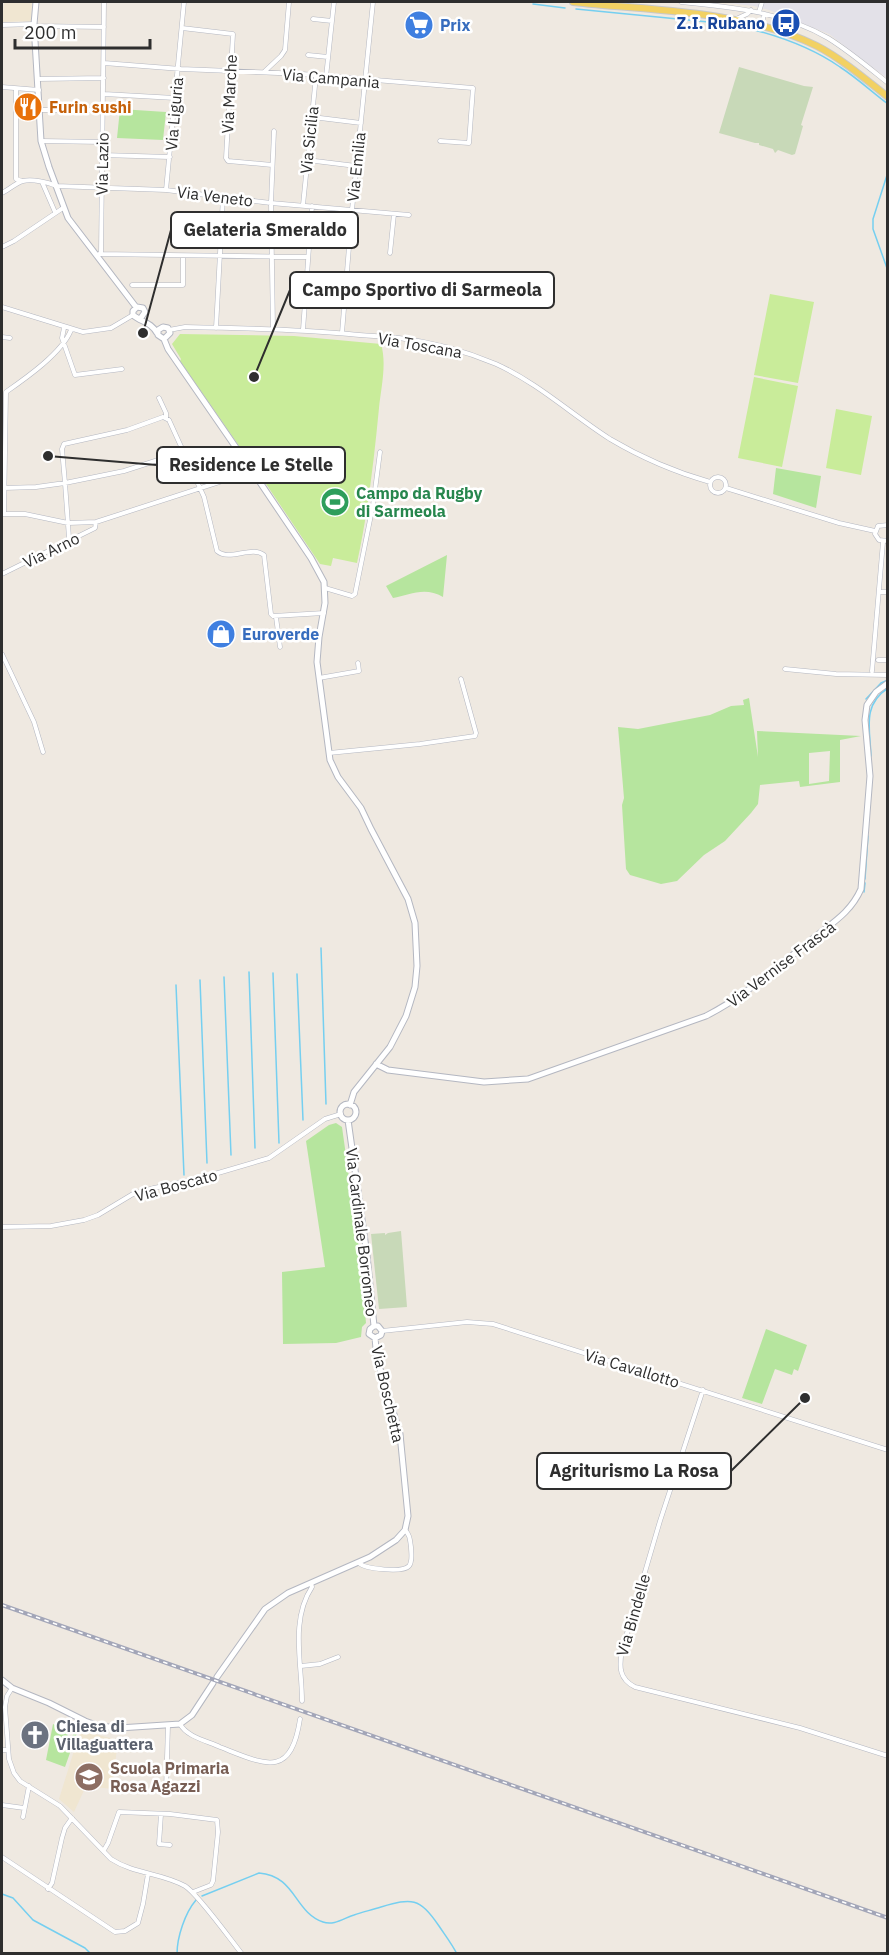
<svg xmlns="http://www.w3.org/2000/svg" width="889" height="1955" font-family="'IBM Plex Sans',sans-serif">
	<rect width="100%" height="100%" fill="#efe9e1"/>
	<path fill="#e3e1e8" d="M719,2h168v76l-58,-44 -60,-24 -15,-4z"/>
	<path fill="#f0e6d1" d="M4,2h28l-1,19 -29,1z
		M81,1728l6,4 31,8 -6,49 -26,-3 -12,26 -15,-13z"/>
	<path fill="#b6e59e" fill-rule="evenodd" d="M120,109l46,3 -3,28 -46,-2z
		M776,468l45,8 -5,32 -43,-14z
		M447,555l-4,42c-18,-11 -34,-2 -50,1l-7,-12z
		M749,698l9,59 -1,-26 104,5 -21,4v42l-40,5 -1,-6 -39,4 -2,19 -7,9 -26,28 -21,14 -27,26 -16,3 -31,-9 -4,-6 -4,-64 2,-7 -6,-71 20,2 72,-14 21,-9 13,-1 -1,-5zM830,751l-1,30 -20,3v-31z
		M336,1123l6,4 19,136 5,60 -4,4 -1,10 -25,6 -53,1 -1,-72 43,-5 -19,-126 23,-16z
		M766,1329l41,16 -9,26 -4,-2 -2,6 -17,-6 -13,35 -20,-6z
		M53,1724l15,8 -1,7 3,2 4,-9 3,1 -12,34 -19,-7z"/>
	<path fill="#c8d9b8" d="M739,67l65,19 9,1 -12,38 2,1 -8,28 -3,1 -14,-5 -3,3 -2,-4 -14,-4v-2h-4l-36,-10z
		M401,1231l6,76 -28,2 -8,-75 14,-1v2l3,-2z"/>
	<path fill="#c9ec9a" d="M770,294l44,8 -16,81 -44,-8z
		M180,334l114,2 87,8c6,20 0,44 -2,64 -5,52 -11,104 -22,155l-24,-5 -2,8 -11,-2 -58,-86 1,-10 -6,-6 -7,-2 -2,-3 2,-3 -4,2 -66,-95 1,-2 -9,-15z
		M754,377l44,9 -16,81 -44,-9z
		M836,409l36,7 -11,59 -35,-7z"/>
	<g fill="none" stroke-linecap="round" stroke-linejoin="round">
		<path stroke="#75cff0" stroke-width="1.5" d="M514,2h7
			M533,4l32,4
			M576,9l153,15c39,8 78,20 111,43 17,11 32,25 48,37
			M888,172l-15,47v10l15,42
			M866,699l15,-16 7,-3
			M871,756c-1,-27 -9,-51 17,-68
			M865,879l3,-43
			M864,892l1,-9
			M321,948l5,156
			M249,972l6,176
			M273,973l6,170
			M297,974l6,146
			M224,977l7,178
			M200,980l7,183
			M176,985l8,190
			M2,1894l11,4 20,22 52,28 6,6
			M202,1896l57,-23c37,3 35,39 64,49 11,4 21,-4 31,-7 8,-3 18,-5 27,-8 31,-9 38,-10 58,19 6,9 13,18 18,28
			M177,1954c0,-17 8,-41 19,-54"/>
		<g stroke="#b4b7c1" stroke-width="5">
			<path id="street" d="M681,2c51,5 102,10 147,36 21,13 40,29 60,45
				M759,12l3,-10
				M313,19l19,2
				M736,19l11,-5 4,-4
				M2,25l32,-1
				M762,25l2,-11
				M35,26l69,1
				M182,28l51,6 -7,124 2,3 44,4
				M308,55l20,2
				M104,63l77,6 121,5 171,14 -4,55 -29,-2
				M264,72l17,-16 4,-6 4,-48
				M326,77l8,-75
				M38,79l66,-1
				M2,87l37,3
				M16,89v90l6,2
				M104,94l71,4
				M39,110h64
				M312,117l49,6
				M41,141l62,1
				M102,155l68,2
				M307,160l49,6
				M42,182l13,30
				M166,190l18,-188
				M2,193c6,-3 14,-10 21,-12 9,-2 25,1 33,5l110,4 105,13 138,12
				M303,205l13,-129
				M221,218l17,1
				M2,247l12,-6 49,-33
				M390,253l4,-39
				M99,254l209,3
				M101,254l3,-252
				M132,285h51v-29
				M2,307l81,25 28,-4 22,-13
				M64,328l-2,10 13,37 47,-6
				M216,328l7,-131
				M273,329l-2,-126 3,-72
				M169,330l16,-3c55,1 110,2 164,7 17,2 34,2 50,4 33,4 66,13 97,26 42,19 75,50 114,75 32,19 65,33 100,43
				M303,330l9,-124
				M342,333l10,-123 21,-208
				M2,337l8,1
				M159,398l7,15v5
				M710 485a8 8 0 1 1 16 0a8 8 0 1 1-16 0Z
				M4,488l32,-1 29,-4 -3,-34 2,-5 63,-14 36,-13 6,3 35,77 13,54c13,11 34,-6 47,4l7,59 2,2 51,-3
				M726,488l113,35 36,8
				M4,513l2,-121c20,-14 56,-39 65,-62
				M2,514h23l43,9 28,-1 151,-49
				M888,525l-10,1 -3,8 4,6 9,1
				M69,538l-4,-55 59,-12 59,-19
				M2,574l93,-46 1,-6
				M325,588l27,8 3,-2 18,-89 7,-53
				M879,592h9
				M276,617l4,30
				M2,654l32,68 9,30
				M878,660h10
				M785,669l51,5 52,1
				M872,671l11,-129
				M319,678l40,-7 -1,-8
				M329,753l91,-9 55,-8 1,-3 -15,-54
				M2,1227l49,-1 33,-6 14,-5 35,-21 21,-6 47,-10 68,-20 56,-39 16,-5
				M382,1331l85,-9 26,2 395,126
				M703,1390l-43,131 -38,129c-3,17 -3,29 13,37l165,41 88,28
				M359,1563c6,6 44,10 50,3 4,-5 2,-13 2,-19 -1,-7 -1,-12 -6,-17
				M301,1666l19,-2 18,-7
				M12,1688l-5,8 -2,11 4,52 5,14 6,8 40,25 51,53c23,15 51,14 74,27 13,8 45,53 57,68
				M302,1701c0,-37 -12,-81 10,-114l-1,-4
				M180,1724c7,13 27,17 40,23 44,17 71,33 80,-28
				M2,1750h6
				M166,1790l2,-64
				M2,1805l22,3
				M161,1814l-2,30 11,1
				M23,1817l6,-31
				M104,1850l4,-7 11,-31 51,2 47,6 1,12 -5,49 -2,4 -18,7
				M2,1857l113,75 10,-1 13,-8 5,-19 5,-30
				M48,1889l4,-6 10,-45 3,-10 7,-10"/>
		</g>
		<g stroke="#b4b7c1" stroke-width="7">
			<path id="secondary" d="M36,2l-2,22 7,117 8,26 19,51 68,89
				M140,319l5,-7 -2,-4 -6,-1 -4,4v4c8,7 18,7 24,18
				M164,339l6,-6 -2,-5 -5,-1 -5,3v5l6,4 4,10 80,116
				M246 470a6 6 0 1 1 12 0a6 6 0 1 1-12 0Z
				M255,475l56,83 13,24 1,21 -6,34 -2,25 13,98 8,17 23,31 10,21 37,70 7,24 2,43 -2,21 -9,29 -16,31 -36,45 -4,13
				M376,1064l12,6 96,12 44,-3 178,-63c39,-20 70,-48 104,-75 20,-17 40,-27 51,-52l9,-113 -5,-56 2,-15 9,-13 12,-9
				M340 1112a8 8 0 1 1 16 0a8 8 0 1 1-16 0Z
				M348,1120l19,135 7,71 -4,3 -1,5 6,4
				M374,1326h4l4,5 -1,4 -6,3
				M217,1677l48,-68 23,-16 82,-36 26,-17 9,-10 3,-14 -8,-82 -23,-75 -2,-21
				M2,1680l10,8 37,15 36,18 14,5 20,2 61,-4 12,-9 21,-32"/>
		</g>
		<g stroke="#c9c9c9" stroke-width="8">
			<path id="primary" d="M573,2c78,9 172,8 244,44 25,13 48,33 71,51"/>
		</g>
		<use href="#street" stroke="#fff" stroke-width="4"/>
		<use href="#secondary" stroke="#fff" stroke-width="5"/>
		<use href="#primary" stroke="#f2d163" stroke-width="6"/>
		<g stroke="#a3a6b8" stroke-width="4">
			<path id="rail" d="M2,1605l886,313"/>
		</g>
		<use href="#rail" stroke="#fff" stroke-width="1.5" stroke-dasharray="4.5" stroke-linecap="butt"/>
	</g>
	<defs>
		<g id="bus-disc" transform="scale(1.5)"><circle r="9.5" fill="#1a4fb4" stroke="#fff"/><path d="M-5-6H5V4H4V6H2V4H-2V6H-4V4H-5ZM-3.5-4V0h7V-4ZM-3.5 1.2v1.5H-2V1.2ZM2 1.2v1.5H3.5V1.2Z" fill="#fff"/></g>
		<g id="supermarket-disc" transform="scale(1.5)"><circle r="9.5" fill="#3f7fe0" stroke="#fff"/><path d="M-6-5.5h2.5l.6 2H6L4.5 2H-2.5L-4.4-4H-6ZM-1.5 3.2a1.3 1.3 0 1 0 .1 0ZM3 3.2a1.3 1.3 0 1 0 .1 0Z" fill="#fff"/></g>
		<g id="restaurant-disc" transform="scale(1.5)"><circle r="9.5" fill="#e8710a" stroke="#fff"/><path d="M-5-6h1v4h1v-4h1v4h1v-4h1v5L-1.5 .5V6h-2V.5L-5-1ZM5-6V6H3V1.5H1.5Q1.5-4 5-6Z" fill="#fff"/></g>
		<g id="stadium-disc" transform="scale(1.5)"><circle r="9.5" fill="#2e9e5b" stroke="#fff"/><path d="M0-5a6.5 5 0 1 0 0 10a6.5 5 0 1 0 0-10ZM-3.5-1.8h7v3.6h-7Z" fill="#fff"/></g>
		<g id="shop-disc" transform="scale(1.5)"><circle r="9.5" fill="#3f7fe0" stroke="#fff"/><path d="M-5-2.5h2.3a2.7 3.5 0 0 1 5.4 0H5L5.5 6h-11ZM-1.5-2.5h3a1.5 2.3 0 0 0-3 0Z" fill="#fff"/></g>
		<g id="church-disc" transform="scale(1.5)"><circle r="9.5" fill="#6b7280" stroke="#fff"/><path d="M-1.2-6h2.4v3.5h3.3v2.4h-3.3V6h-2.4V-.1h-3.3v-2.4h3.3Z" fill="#fff"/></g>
		<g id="school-disc" transform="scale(1.5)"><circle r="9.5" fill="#8d6e63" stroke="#fff"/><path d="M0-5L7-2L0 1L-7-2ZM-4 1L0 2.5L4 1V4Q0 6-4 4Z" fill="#fff"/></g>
	</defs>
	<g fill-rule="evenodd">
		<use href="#bus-disc" x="786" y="23"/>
		<use href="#supermarket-disc" x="419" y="25"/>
		<use href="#restaurant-disc" x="28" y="107"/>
		<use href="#stadium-disc" x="335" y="502"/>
		<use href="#shop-disc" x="221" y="634"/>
		<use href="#church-disc" x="35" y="1735"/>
		<use href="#school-disc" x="89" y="1777"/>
	</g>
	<g text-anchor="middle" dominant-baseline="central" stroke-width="5" stroke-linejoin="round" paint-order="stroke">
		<g font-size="16" font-weight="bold" fill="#164399" stroke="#fff" text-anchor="end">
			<text x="765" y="23">Z.I. Rubano</text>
		</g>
		<g font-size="16" font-weight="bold" fill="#366cbe" stroke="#fff" text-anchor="start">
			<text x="440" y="25">Prix</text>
			<text x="242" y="634">Euroverde</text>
		</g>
		<g font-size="16" fill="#2e2e2e" stroke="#fff">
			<text transform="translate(331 78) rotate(5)">Via Campania</text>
			<text transform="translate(229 94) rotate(-87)">Via Marche</text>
			<text transform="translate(174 114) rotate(-85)">Via Liguria</text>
			<text transform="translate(309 140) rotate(-84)">Via Sicilia</text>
			<text transform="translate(102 164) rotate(-89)">Via Lazio</text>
			<text transform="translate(356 167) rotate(-84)">Via Emilia</text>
			<text transform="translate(215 196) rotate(7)">Via Veneto</text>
			<text transform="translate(420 345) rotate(10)">Via Toscana</text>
			<text transform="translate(51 550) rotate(-26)">Via Arno</text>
			<text transform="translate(781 964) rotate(-37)">Via Vernise Frascà</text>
			<text transform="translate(176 1185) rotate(-15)">Via Boscato</text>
			<text transform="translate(362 1232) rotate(83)">Via Cardinale Borromeo</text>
			<text transform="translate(632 1368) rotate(17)">Via Cavallotto</text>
			<text transform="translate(388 1394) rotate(77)">Via Boschetta</text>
			<text transform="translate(633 1615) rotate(-74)">Via Bindelle</text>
		</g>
		<g font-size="16" font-weight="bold" fill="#c56008" stroke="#fff" text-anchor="start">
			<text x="49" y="107">Furin sushi</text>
		</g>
		<g font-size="16" font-weight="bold" fill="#27864d" stroke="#fff" text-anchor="start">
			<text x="356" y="493">Campo da Rugby<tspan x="356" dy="18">di Sarmeola</tspan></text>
		</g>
		<g font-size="16" font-weight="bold" fill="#5b616d" stroke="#fff" text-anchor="start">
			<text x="56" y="1726">Chiesa di<tspan x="56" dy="18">Villaguattera</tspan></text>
		</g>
		<g font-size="16" font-weight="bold" fill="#785e54" stroke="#fff" text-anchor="start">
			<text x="110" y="1768">Scuola Primaria<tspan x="110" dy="18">Rosa Agazzi</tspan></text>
		</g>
	</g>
	<path fill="none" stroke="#2e2e2e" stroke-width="2" d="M143 333L171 230M254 377L290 290M48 456L157 465M805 1398L731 1471"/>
	<g fill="#2e2e2e" stroke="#fff" stroke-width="2">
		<circle cx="143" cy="333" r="6"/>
		<circle cx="254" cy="377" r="6"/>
		<circle cx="48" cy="456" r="6"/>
		<circle cx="805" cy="1398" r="6"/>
	</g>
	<g fill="#fff" stroke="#2e2e2e" stroke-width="2">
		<rect x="171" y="212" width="187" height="36" rx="6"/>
		<rect x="290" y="272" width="264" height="36" rx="6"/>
		<rect x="157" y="447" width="188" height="36" rx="6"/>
		<rect x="537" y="1453" width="194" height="36" rx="6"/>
	</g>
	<g font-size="18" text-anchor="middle" font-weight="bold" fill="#2e2e2e">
		<text x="265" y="236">Gelateria Smeraldo</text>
		<text x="422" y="296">Campo Sportivo di Sarmeola</text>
		<text x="251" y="471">Residence Le Stelle</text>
		<text x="634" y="1477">Agriturismo La Rosa</text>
	</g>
	<rect width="889" height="1955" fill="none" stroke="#2e2e2e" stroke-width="6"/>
	<path d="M15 39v9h135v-9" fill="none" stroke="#2e2e2e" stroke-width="3"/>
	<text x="24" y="39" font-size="18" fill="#2e2e2e" stroke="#ffffff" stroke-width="4.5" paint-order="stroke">200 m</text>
</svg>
